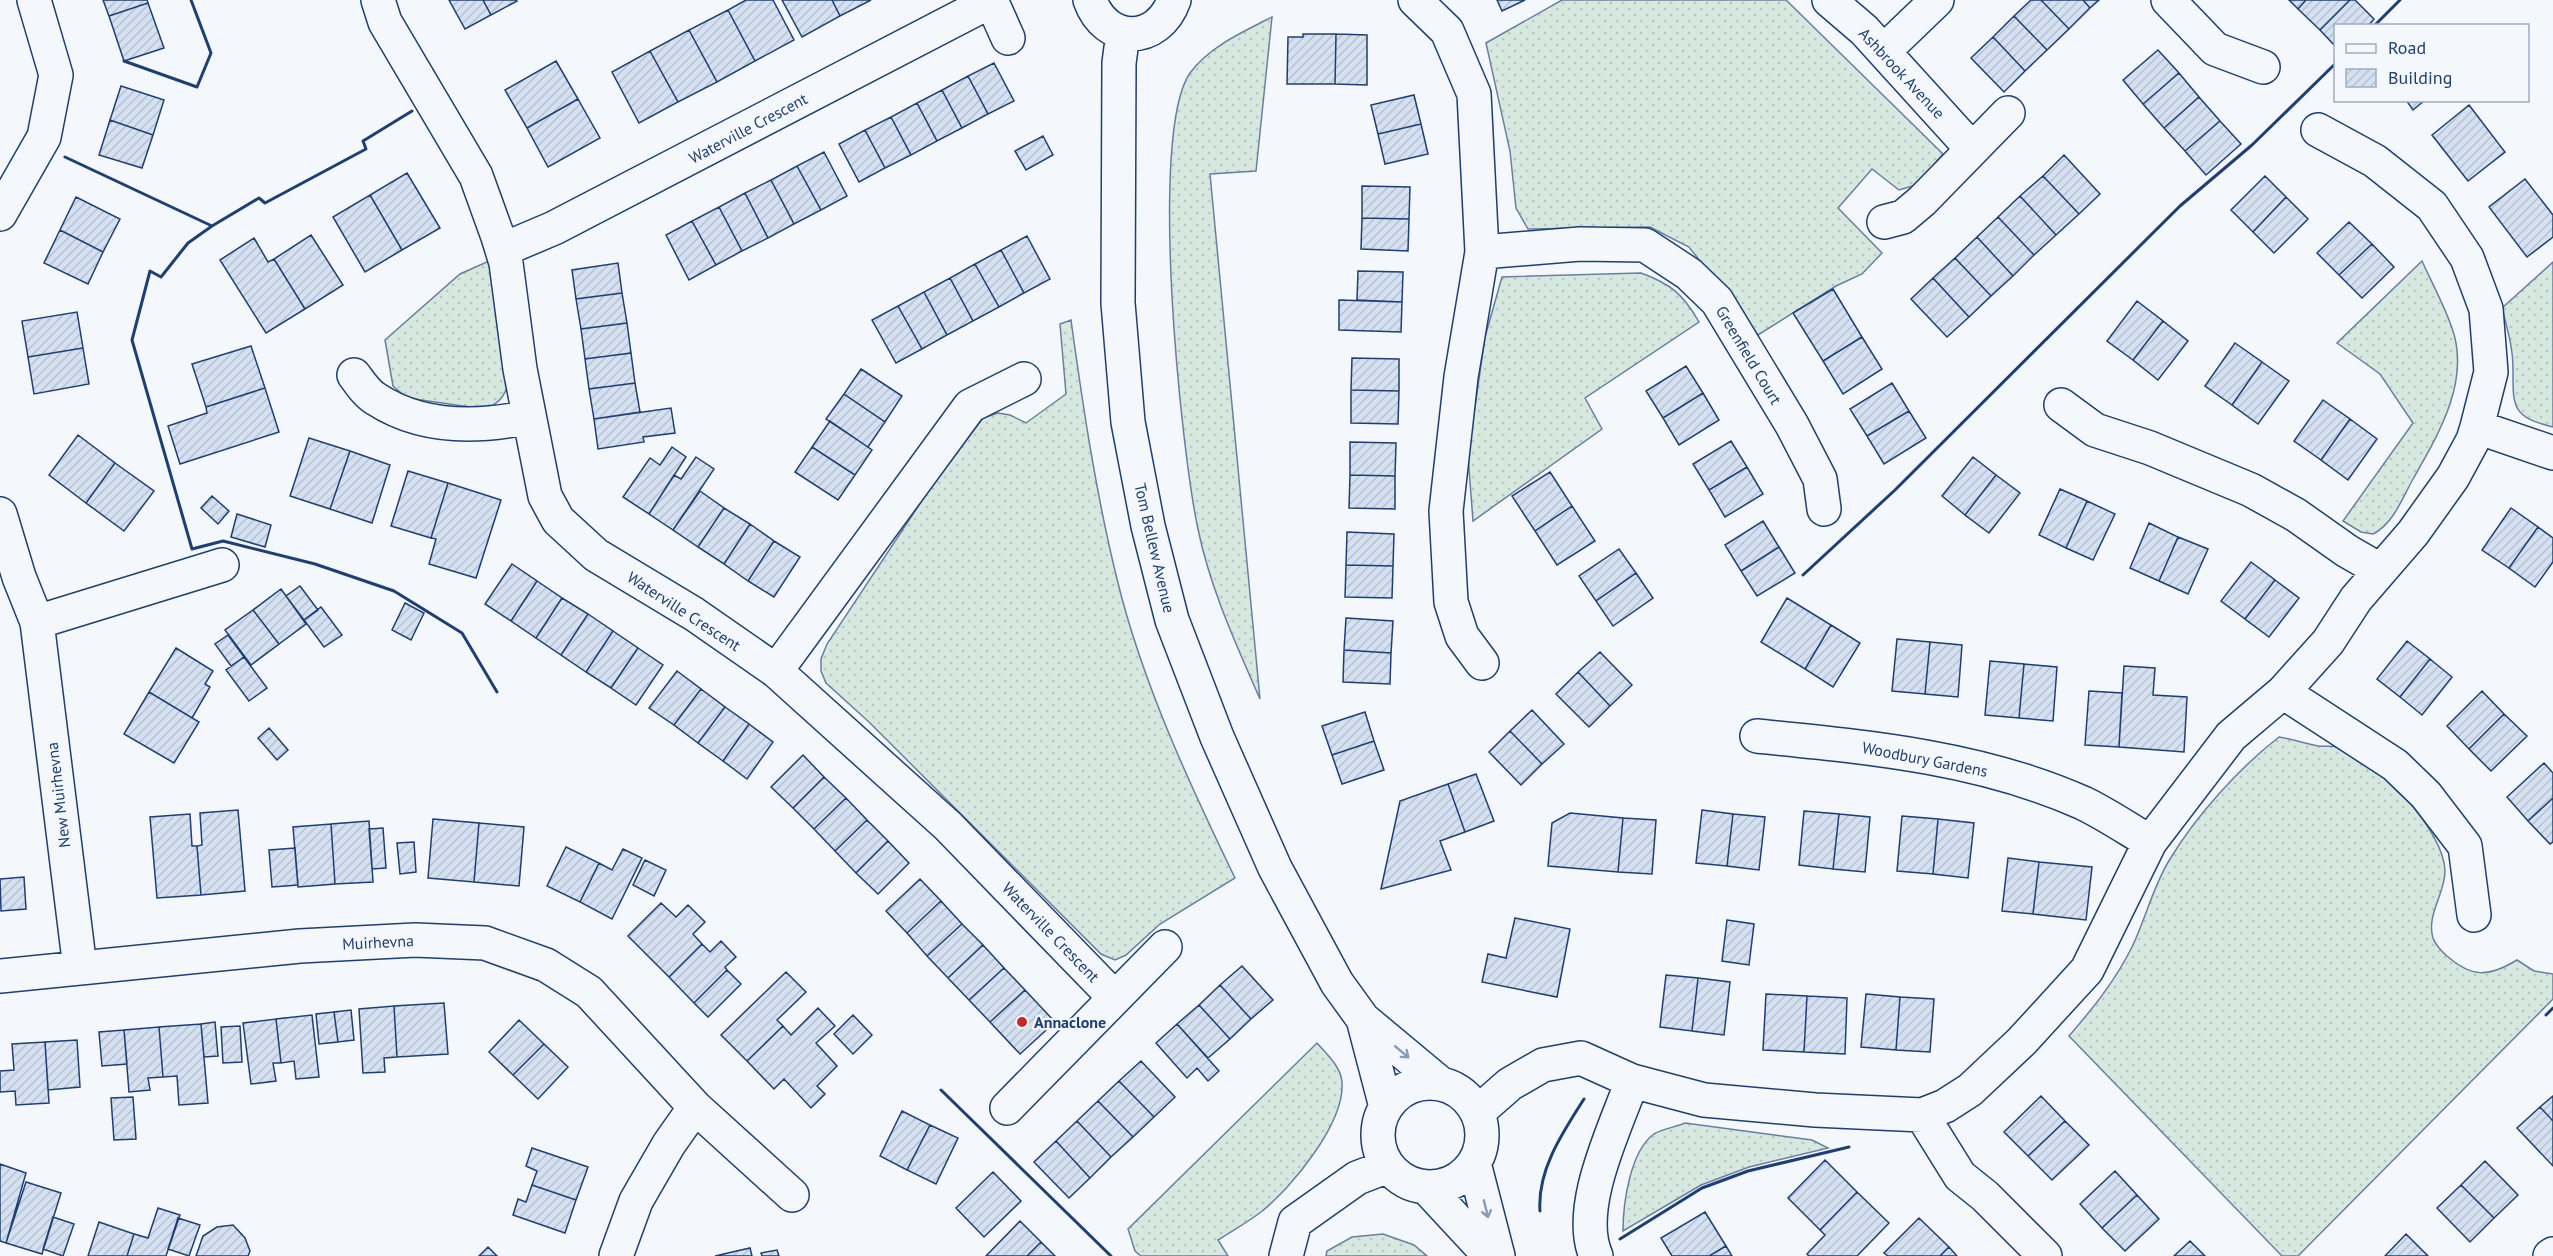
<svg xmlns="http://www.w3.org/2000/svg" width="2553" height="1256" font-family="'PT Sans',sans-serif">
	<defs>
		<pattern id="grass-dots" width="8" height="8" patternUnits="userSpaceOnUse" patternTransform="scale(1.5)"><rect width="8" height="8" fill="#d7e8df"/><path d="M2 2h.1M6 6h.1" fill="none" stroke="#b8c8c3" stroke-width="1.8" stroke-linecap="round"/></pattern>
		<pattern id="building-hatch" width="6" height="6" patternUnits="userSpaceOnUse" patternTransform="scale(1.5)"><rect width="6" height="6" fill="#d5e0f0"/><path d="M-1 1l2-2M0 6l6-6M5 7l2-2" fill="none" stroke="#b6c1d1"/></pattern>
	</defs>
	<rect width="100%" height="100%" fill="#f4f7fb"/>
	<path fill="url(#grass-dots)" stroke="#687fa3" stroke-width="1.5" d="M1562,0h224l157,154 -27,31 -17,5 -27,-21 -34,39 44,45 -20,21 -26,12 -78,49 -69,-88 -39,-20 -122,2 -12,-21 -6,-57 -24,-108z
		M1272,17l-16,154 -46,3 50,525c-24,-55 -50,-111 -62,-170 -17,-79 -50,-396 -8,-456 20,-27 53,-41 82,-56z
		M489,261l21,119c-5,15 -10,24 -26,29l-77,-11 -14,-12 -8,-46 75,-66z
		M2422,261c10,22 22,44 30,67 19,53 -14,107 -39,151 -11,20 -20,45 -40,55l-12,-2 -18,-11 70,-98 -33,-49 -43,-31z
		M2553,262v165c-42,-10 -40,-21 -40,-59 0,-21 -6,-40 -11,-60z
		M1641,273c30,11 42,21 58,49l-114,76 17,31 -129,92 -5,-65 17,-119 17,-60z
		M1071,320c12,87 25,174 46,259 25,103 72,204 118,299l-75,46 -34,31 -11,5 -14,-6 -232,-232 -43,-39 -5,-12v-12l6,-15 104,-157 52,-69 15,-5 12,2 16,8 40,-29 -6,-70z
		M2279,737c14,2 27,7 40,9 8,1 16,-1 23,2 37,15 102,82 103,123 0,23 -19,44 -12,67 2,6 9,14 14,18 25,22 42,21 70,4l17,11 19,3v25l-255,257h-16l-213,-220c25,-29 46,-55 63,-89 14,-29 21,-61 38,-88 26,-43 69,-91 109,-122z
		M1317,1043c9,10 24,24 25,39 3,41 -50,105 -81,130 -13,10 -29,19 -43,28l10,16h-87l-6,-5 -7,-22z
		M1685,1123l127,17 16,8 -79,19 -48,18 -78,46c0,-27 7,-80 31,-97 8,-5 22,-7 31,-11z
		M1383,1234l31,11 13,11h-101l1,-5 25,-14z"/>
	<path fill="url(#building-hatch)" stroke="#1d3f73" stroke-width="1.5" d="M103,0h44l1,3 -39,13z
		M449,0h34l8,15 -26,14z
		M483,0h33l1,1 -26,14z
		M746,0h27l21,40 -39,21 -27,-51z
		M782,0h50l8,16 -38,21z
		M832,0h39l-31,16z
		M1497,0h28l-23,11z
		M2031,0h10l28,29 -22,21 -33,-34z
		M2041,0h42l7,8 -21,21z
		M2083,0h16l-9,8z
		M2289,0h17l-8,9z
		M2306,0h44l-30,30 -22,-21z
		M2350,0h5l19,19 -6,7h-32v21l-16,-17z
		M148,3l16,45 -40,13 -15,-45z
		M728,10l27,51 -38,21 -28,-52z
		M2014,16l33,34 -22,21 -32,-34z
		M689,30l28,52 -39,20 -28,-51z
		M1303,34h33l-1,50h-48l1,-47h15z
		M1336,34l31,1v50l-32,-1z
		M1993,37l32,34 -21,21 -33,-34z
		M2158,50l21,23 -36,31 -20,-24z
		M650,51l28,51 -39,21 -27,-51z
		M556,61l22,38 -51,29 -22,-38z
		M994,63l20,38 -26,13 -20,-38z
		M2179,73l20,24 -35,31 -21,-24z
		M968,76l20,38 -26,14 -20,-38z
		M121,86l43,14 -11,35 -43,-15z
		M942,90l20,38 -25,13 -20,-38z
		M1414,95l7,29 -43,10 -7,-29z
		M2199,97l21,24 -35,30 -21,-23z
		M578,99l22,39 -52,29 -21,-39z
		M2406,100h19l-12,10z
		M917,103l20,38 -26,14 -20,-38z
		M2469,105l36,47 -37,29 -36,-46z
		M891,117l20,38 -26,13 -20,-38z
		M110,120l43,15 -11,33 -43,-13z
		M2220,121l21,23 -35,31 -21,-24z
		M1421,124l7,30 -43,10 -7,-30z
		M865,130l20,38 -26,14 -20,-38z
		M1043,136l10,19 -27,15 -11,-19z
		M824,152l23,44 -26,14 -24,-44z
		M2064,155l36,39 -21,20 -36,-38z
		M797,166l24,44 -27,14 -23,-44z
		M407,173l33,55 -38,22 -32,-55z
		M2043,176l36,38 -23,21 -36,-39z
		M2265,176l21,21 -33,35 -22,-22z
		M2525,179l28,36v22l-26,20 -38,-50z
		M771,180l23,44 -26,14 -23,-45z
		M1362,186l48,1 -1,32 -47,-1z
		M745,193l23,45 -26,13 -23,-44z
		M370,195l32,55 -37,22 -32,-55z
		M2020,196l36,39 -22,20 -36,-38z
		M76,197l44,22 -17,33 -43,-22z
		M2286,197l22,22 -34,34 -21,-21z
		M719,207l23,44 -26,14 -24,-44z
		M1998,217l36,38 -21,21 -36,-39z
		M1362,218l47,1 -1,32 -47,-2z
		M692,221l24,44 -27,15 -23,-45z
		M2349,222l23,22 -33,31 -22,-22z
		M60,230l43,22 -15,32 -44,-21z
		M311,235l32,50 -38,24 -31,-50z
		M1027,236l23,43 -26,14 -23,-43z
		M1977,237l36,39 -22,20 -36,-38z
		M254,238l14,24 6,-3 31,50 -39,24 -46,-73z
		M2372,244l22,23 -32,31 -23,-23z
		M1001,250l23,43 -25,14 -24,-43z
		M1955,258l36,38 -22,21 -36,-39z
		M618,263l4,30 -46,6 -4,-29z
		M975,264l24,43 -26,14 -23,-43z
		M1358,271l45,1 -1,30 -45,-2z
		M950,278l23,43 -26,14 -23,-43z
		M1933,278l36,39 -22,20 -36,-38z
		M1833,289l29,48 -39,24 -30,-48z
		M924,292l23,43 -25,14 -24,-43z
		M622,293l5,30 -46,6 -5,-30z
		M1339,300l63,2 -1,30 -62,-2z
		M2137,301l26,20 -30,39 -26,-19z
		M898,306l24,43 -26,14 -24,-43z
		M77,312l6,36 -55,9 -6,-36z
		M2163,321l25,20 -30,39 -25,-20z
		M627,323l4,30 -46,6 -4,-30z
		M1862,337l20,32 -39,25 -20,-33z
		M2235,343l27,19 -30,43 -27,-19z
		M251,346l14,42 -59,19 -14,-43z
		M83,348l6,36 -55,10 -6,-37z
		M631,353l4,30 -46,6 -4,-30z
		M1352,358l47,1v32l-48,-1z
		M2262,362l27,19 -31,43 -26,-19z
		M1686,366l17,27 -40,25 -17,-27z
		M861,369l41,27 -17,26 -41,-28z
		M635,383l5,29 -46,7 -5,-30z
		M1892,383l17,28 -42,25 -17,-27z
		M265,388l14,44 -99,32 -12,-38 39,-13 -1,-6z
		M1351,390l48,1 -1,33 -47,-1z
		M1703,393l16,27 -40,25 -16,-27z
		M844,394l41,28 -17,25 -42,-28z
		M2323,400l27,19 -29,41 -27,-19z
		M671,408l4,25 -32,4 1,5 -46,7 -4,-30z
		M1909,411l17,27 -42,26 -17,-28z
		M2350,419l27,20 -29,41 -27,-20z
		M830,421l42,29 -17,25 -43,-28z
		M78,435l37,28 -29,40 -37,-28z
		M309,438l41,13 -20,58 -40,-13z
		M1731,441l16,26 -38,23 -16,-26z
		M1350,442l46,1 -1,33 -45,-1z
		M672,447l14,10 -37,57 -26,-17 27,-39 10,7z
		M812,447l43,28 -17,25 -43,-28z
		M350,451l40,14 -18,58 -42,-14z
		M696,457l18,12 -41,61 -24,-16 25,-39 7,4z
		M1973,457l23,18 -31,40 -23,-19z
		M115,463l39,28 -30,40 -38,-28z
		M1747,467l16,27 -38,23 -16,-27z
		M408,471l40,12 -17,55 -40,-12z
		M1550,472l22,34 -37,25 -23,-35z
		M1350,475l45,1v33l-46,-1z
		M1996,475l24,18 -31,40 -24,-18z
		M448,483l53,17 -25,78 -47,-14 7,-25 -5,-1z
		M2060,489l27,12 -21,47 -27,-13z
		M700,491l24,17 -26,39 -25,-17z
		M212,496l17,15 -11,13 -17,-16z
		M2087,501l28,13 -22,46 -27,-12z
		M1572,506l23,35 -38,24 -22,-34z
		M724,508l26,16 -26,40 -26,-17z
		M2511,508l27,19 -29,41 -27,-18z
		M237,514l34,11 -6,22 -34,-10z
		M1763,521l16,26 -38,24 -16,-26z
		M2149,523l29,14 -19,44 -29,-13z
		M750,524l24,17 -26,40 -24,-17z
		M2538,527l15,11v24l-18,25 -26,-19z
		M1347,532l47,2 -1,32 -47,-1z
		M2178,537l30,12 -20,45 -29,-13z
		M774,541l26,16 -26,40 -26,-16z
		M1779,547l16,26 -38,23 -16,-25z
		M1619,549l17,24 -40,28 -17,-25z
		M2251,562l24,18 -30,39 -24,-18z
		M512,564l25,17 -26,40 -26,-17z
		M1346,565l47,1 -1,32 -47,-1z
		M1636,573l17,25 -40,28 -17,-25z
		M2275,580l24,18 -30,39 -24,-18z
		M537,581l25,17 -26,40 -25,-17z
		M300,586l18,24 -14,10 -18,-24z
		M281,589l25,35 -27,20 -26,-34z
		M562,598l26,16 -27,41 -25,-17z
		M1787,598l44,27 -26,44 -44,-27z
		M405,603l19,10 -13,27 -19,-10z
		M321,607l21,28 -18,12 -20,-27z
		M253,610l26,34 -28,21 -26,-35z
		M588,614l25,17 -27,41 -25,-17z
		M1346,618l47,3 -2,32 -47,-3z
		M1831,625l29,18 -27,44 -28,-18z
		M613,631l25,17 -27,40 -25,-16z
		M228,635l16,22 -13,9 -16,-22z
		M1897,639l33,3 -5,52 -33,-3z
		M2407,641l23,18 -30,38 -23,-18z
		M1930,642l32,3 -4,52 -33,-3z
		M176,648l37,23 -8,13 5,3 -18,31 -43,-26z
		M638,648l25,17 -27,40 -25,-17z
		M1344,650l47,3 -1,31 -47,-2z
		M1600,652l32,33 -22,21 -32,-34z
		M244,657l23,31 -18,13 -23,-31z
		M2430,659l22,18 -30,38 -22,-18z
		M1990,661l34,3 -5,54 -34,-3z
		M2024,664l33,3 -4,54 -34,-3z
		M2124,666l31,2 -2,27 34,2 -3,55 -65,-5z
		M677,671l24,18 -27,36 -25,-17z
		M1578,672l32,34 -21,21 -33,-33z
		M701,689l24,18 -27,36 -24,-18z
		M2089,691l33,2 -3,54 -34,-2z
		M2482,691l22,23 -35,35 -22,-23z
		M149,692l50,30 -25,41 -50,-29z
		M725,707l24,17 -26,37 -25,-18z
		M1532,710l32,34 -22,20 -32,-33z
		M1365,712l9,29 -42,14 -10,-29z
		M2504,714l23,22 -36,35 -22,-22z
		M749,724l24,18 -26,37 -24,-18z
		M269,728l19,22 -11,10 -19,-22z
		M1510,731l32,33 -21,21 -32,-33z
		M1374,741l10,29 -42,14 -10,-29z
		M803,755l21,22 -31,31 -22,-21z
		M2544,763l9,10v25l-25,23 -21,-24z
		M1476,774l18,47 -29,11 -17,-48z
		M824,777l22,21 -32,31 -21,-21z
		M1448,784l17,48 -25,9 11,29 -70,19 19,-88z
		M846,798l21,22 -32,31 -21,-22z
		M2553,798v44l-3,2 -22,-23z
		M238,810l7,81 -44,4 -4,-49 5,-1 -2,-32z
		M1702,810l31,4 -6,52 -31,-3z
		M1804,811l35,3 -6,55 -34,-4z
		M1570,813l53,5 -5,54 -70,-6 4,-43z
		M190,814l2,32h5l4,49 -44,3 -7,-81z
		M1733,814l32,3 -6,53 -32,-4z
		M1839,814l31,3 -5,55 -32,-3z
		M1902,816l36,3 -5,55 -36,-3z
		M1623,818l33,2 -4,54 -34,-2z
		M433,819l46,4 -5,59 -46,-4z
		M1938,819l36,4 -6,55 -35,-4z
		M867,820l21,21 -32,32 -21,-22z
		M369,821l4,61 -38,2 -4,-60z
		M479,823l45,4 -5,59 -45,-4z
		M331,824l4,60 -37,3 -5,-60z
		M383,828l3,40 -14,1 -3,-40z
		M888,841l21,22 -31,31 -22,-21z
		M414,842l2,30 -16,2 -3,-31z
		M566,847l33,16 -19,39 -33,-16z
		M295,848l3,37 -26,2 -3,-37z
		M623,849l19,9 -30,61 -32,-17 19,-39 13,7z
		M2008,858l31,4 -6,52 -31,-3z
		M645,860l21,10 -12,26 -21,-11z
		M2039,862l53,5 -6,53 -53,-6z
		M24,877l2,32 -25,2 -1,-32z
		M920,879l21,22 -34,32 -21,-22z
		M941,901l21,23 -35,32 -20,-23z
		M661,903l15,14 12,-12 17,17 -12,12 9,10 -33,33 -41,-41z
		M1515,918l55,11 -13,68 -75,-15 6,-28 18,4z
		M1727,920l27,4 -5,41 -27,-4z
		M962,924l21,21 -35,33 -21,-22z
		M721,941l15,16 -11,10 2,3 -33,33 -25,-26 33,-33 8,8z
		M983,945l21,23 -35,32 -21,-22z
		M1242,966l31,34 -22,19 -31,-34z
		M1004,968l21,22 -35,32 -21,-22z
		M727,970l14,14 -33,33 -14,-14z
		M786,972l20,20 -29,28 6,6 -36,35 -26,-26z
		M1666,975l32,3 -6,53 -32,-4z
		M1698,978l32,4 -6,53 -32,-4z
		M1220,985l31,34 -21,20 -31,-34z
		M1025,990l30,32 -35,32 -30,-32z
		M1766,994l41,2 -3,56 -41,-2z
		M1866,994l34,3 -4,53 -35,-3z
		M1807,996l40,2 -2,56 -41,-2z
		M1900,997l34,2 -4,53 -34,-2z
		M444,1003l4,51 -51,3 -3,-51z
		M1199,1005l31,34 -22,19 -31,-34z
		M394,1006l3,51 -13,1 1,14 -22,1 -4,-64z
		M818,1008l17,18 -19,17 21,23 -20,20 8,8 -14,14 -27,-29 -10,10 -27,-28 36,-35 8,9z
		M351,1010l3,30 -16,2 -4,-30z
		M334,1012l4,30 -19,2 -3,-30z
		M312,1015l7,62 -23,2 -2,-18 -13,2 -5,-44z
		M853,1015l19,20 -19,19 -19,-20z
		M276,1019l5,44h-8l3,18 -25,3 -8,-61z
		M519,1020l25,24 -31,31 -24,-23z
		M215,1022l3,34 -14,1 -3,-33z
		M201,1024l7,79 -29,2 -2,-29 -14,1 -4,-50z
		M1177,1024l42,47 -11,10 -11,-13 -10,10 -31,-35z
		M240,1026l2,36 -19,1 -2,-36z
		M159,1027l4,50 -15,1 2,12 -21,2 -5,-62z
		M124,1030l3,34 -25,2 -3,-34z
		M77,1040l3,47 -32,3 -3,-48z
		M45,1042l4,61 -33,2 -1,-14 -15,1v-21l14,-1 -2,-26z
		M544,1044l24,23 -30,32 -25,-24z
		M1141,1061l34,36 -21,20 -35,-36z
		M1119,1081l35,36 -21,20 -35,-36z
		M2041,1096l24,25 -37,35 -24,-24z
		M2553,1096v25l-13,-14z
		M133,1097l3,42 -22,1 -3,-42z
		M1098,1101l35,36 -22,20 -34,-36z
		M2540,1107l13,14v45l-36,-38z
		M902,1111l28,14 -23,45 -27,-14z
		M1077,1121l34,36 -21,21 -34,-37z
		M2065,1121l24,24 -37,35 -24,-24z
		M930,1125l28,13 -22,46 -29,-14z
		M1056,1141l34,37 -21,20 -35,-36z
		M532,1148l56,19 -12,33 -44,-15 5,-14 -11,-5z
		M1825,1160l32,32 -37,38 -32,-32z
		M2485,1161l33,34 -24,23 -33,-33z
		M0,1164l26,9 -20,70 -6,-2z
		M2115,1171l22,24 -35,33 -22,-24z
		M993,1172l28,29 -37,36 -28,-29z
		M26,1182l35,11 -19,61 -36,-11z
		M532,1185l44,15 -11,33 -52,-18 5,-16 8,3z
		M2461,1185l33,33 -24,24 -33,-34z
		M1857,1192l32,31 -32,33h-48l-2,-2 18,-19 -5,-5z
		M2137,1195l22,24 -34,32 -23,-23z
		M158,1208l22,7 -14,41h-39l7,-22 14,4z
		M1705,1212l21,34 -17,10h-37l-11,-18z
		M53,1217l21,7 -11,32 -20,-7z
		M178,1218l22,7 -11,31 -21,-7z
		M1919,1218l30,29 -9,9h-52l-4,-3z
		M1020,1221l21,21 -14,14h-41z
		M99,1222l35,12 -7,22h-39z
		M233,1225l12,13 5,13 -2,5h-52l7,-20 14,-9z
		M2406,1234l22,22h-43z
		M2190,1241l15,15h-31z
		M1041,1242l14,14h-28z
		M1726,1246l6,10h-23z
		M488,1247l9,9h-18z
		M1949,1247l8,9h-17z
		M750,1248l2,8h-37z
		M777,1250l2,6h-17l-1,-3z"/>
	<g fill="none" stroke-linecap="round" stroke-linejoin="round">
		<g stroke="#1d3f73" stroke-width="36">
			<path id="minor" d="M378,0l7,22 91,154 22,61 8,26 14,106 25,127 13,24 38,35 98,59 82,57 172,155 166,171
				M991,0l17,38
				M1090,0c16,45 68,45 84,0
				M1415,0l32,31 27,63 8,158 -21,125 -15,134 5,91 11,34 20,27
				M1829,0l35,30 108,119
				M2168,0l47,49 48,18
				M1123,33l-4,30 -1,240 10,119 20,104 24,94 45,117 58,131 62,115 26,36 78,65
				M1884,51l53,-51
				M0,214l44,-77 12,-62 -22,-75
				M1884,222l19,-5 19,-16 86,-88
				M502,250l52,-22 437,-227
				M1482,252l98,-8 65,1 44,29 28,27 75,124 28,54 4,30
				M354,375c6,8 13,19 22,24 46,30 102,29 153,18
				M2061,405l34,25 55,18 101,42 45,25 51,36 33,19
				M2477,427l76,26
				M0,514l19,63 18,45 43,346
				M37,622l185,-57
				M776,671l194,-265 54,-27
				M2283,692l112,73 31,30 39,51 9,69
				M1757,736c110,11 223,21 326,67 23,11 45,26 67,39
				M0,976l300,-30 115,-6 70,3 61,22 43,27 106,115 97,88
				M1363,1019l23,88
				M1378 1135a52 52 0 1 1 104 0a52 52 0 1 1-104 0Z
				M1007,1108l158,-161
				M1477,1113l33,-29 33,-19 38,-7 51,23 72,19 111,10 107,5 23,-9 25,-16 52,-49 65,-71 63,-128 81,-106 52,-44 45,-50 28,-43 57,-66 40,-56 20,-37 4,-13 14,-55 -5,-63 -19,-51 -35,-52 -57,-45 -57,-31
				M1922,1115l38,61 25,20 60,60
				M1474,1163l24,93
				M1426,1187l64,69
				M616,1256l20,-55 33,-57 26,-37
				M1286,1256l9,-34 62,-44 31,-12
				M1596,1256c-21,-48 19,-127 36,-175
				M2550,1256l3,-2"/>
		</g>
		<use href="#minor" stroke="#f4f7fb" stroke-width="33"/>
		<path stroke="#1d3f73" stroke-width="3" d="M2374,26l26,-26
			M124,61l73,26 14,-34 -20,-53
			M65,157l147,69 47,-28 6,5 101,-54 -3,-8 49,-30
			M212,226l-24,17 -27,34 -11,-6 -18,69 60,209 31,-8 92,23 79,27 68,42 35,59
			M1803,575l92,-85 285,-284 72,-61 84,-82
			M2546,1015l7,-7
			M941,1090l170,166
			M1540,1211c-3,-41 23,-79 44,-112
			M1620,1239l82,-51 46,-17 101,-24"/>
	</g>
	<defs><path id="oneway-shaft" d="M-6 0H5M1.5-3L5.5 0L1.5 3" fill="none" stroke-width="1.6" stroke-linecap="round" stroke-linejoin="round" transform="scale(1.5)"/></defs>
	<g stroke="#889bb7">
		<use href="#oneway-shaft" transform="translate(1402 1052) rotate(40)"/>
		<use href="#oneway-shaft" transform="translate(1486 1209) rotate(76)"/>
	</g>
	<circle fill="#c62828" stroke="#f4f7fb" stroke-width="2" cx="1022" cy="1022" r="6"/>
	<g text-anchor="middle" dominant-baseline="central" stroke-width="4.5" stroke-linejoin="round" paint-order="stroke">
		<g font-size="16" fill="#1d3f73" stroke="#f4f7fb">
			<text transform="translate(1902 73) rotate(47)">Ashbrook Avenue</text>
			<text transform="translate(748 128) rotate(-28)">Waterville Crescent</text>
			<text transform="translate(1749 355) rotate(59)">Greenfield Court</text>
			<text transform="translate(1155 548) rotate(77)">Tom Bellew Avenue</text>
			<text transform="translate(684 611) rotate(33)">Waterville Crescent</text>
			<text transform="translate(1925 759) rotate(11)">Woodbury Gardens</text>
			<text transform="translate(58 795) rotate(-97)">New Muirhevna</text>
			<text transform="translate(1051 932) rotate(46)">Waterville Crescent</text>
			<text transform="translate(378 942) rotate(-3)">Muirhevna</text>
		</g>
		<g font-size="16" font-weight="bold" fill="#1d3f73" stroke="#f4f7fb" text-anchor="start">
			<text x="1034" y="1022">Annaclone</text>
		</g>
	</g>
	<rect x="2334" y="24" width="195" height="78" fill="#f4f7fb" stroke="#9eadc5" stroke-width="1.5"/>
	<rect x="2346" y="44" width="30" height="9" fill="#f4f7fb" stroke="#9eadc5" stroke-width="1.5"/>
	<text x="2388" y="54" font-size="18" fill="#1d3f73">Road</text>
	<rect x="2346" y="69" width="30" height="18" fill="url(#building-hatch)" stroke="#9eadc5" stroke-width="1.5"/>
	<text x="2388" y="84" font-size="18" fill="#1d3f73">Building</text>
</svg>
